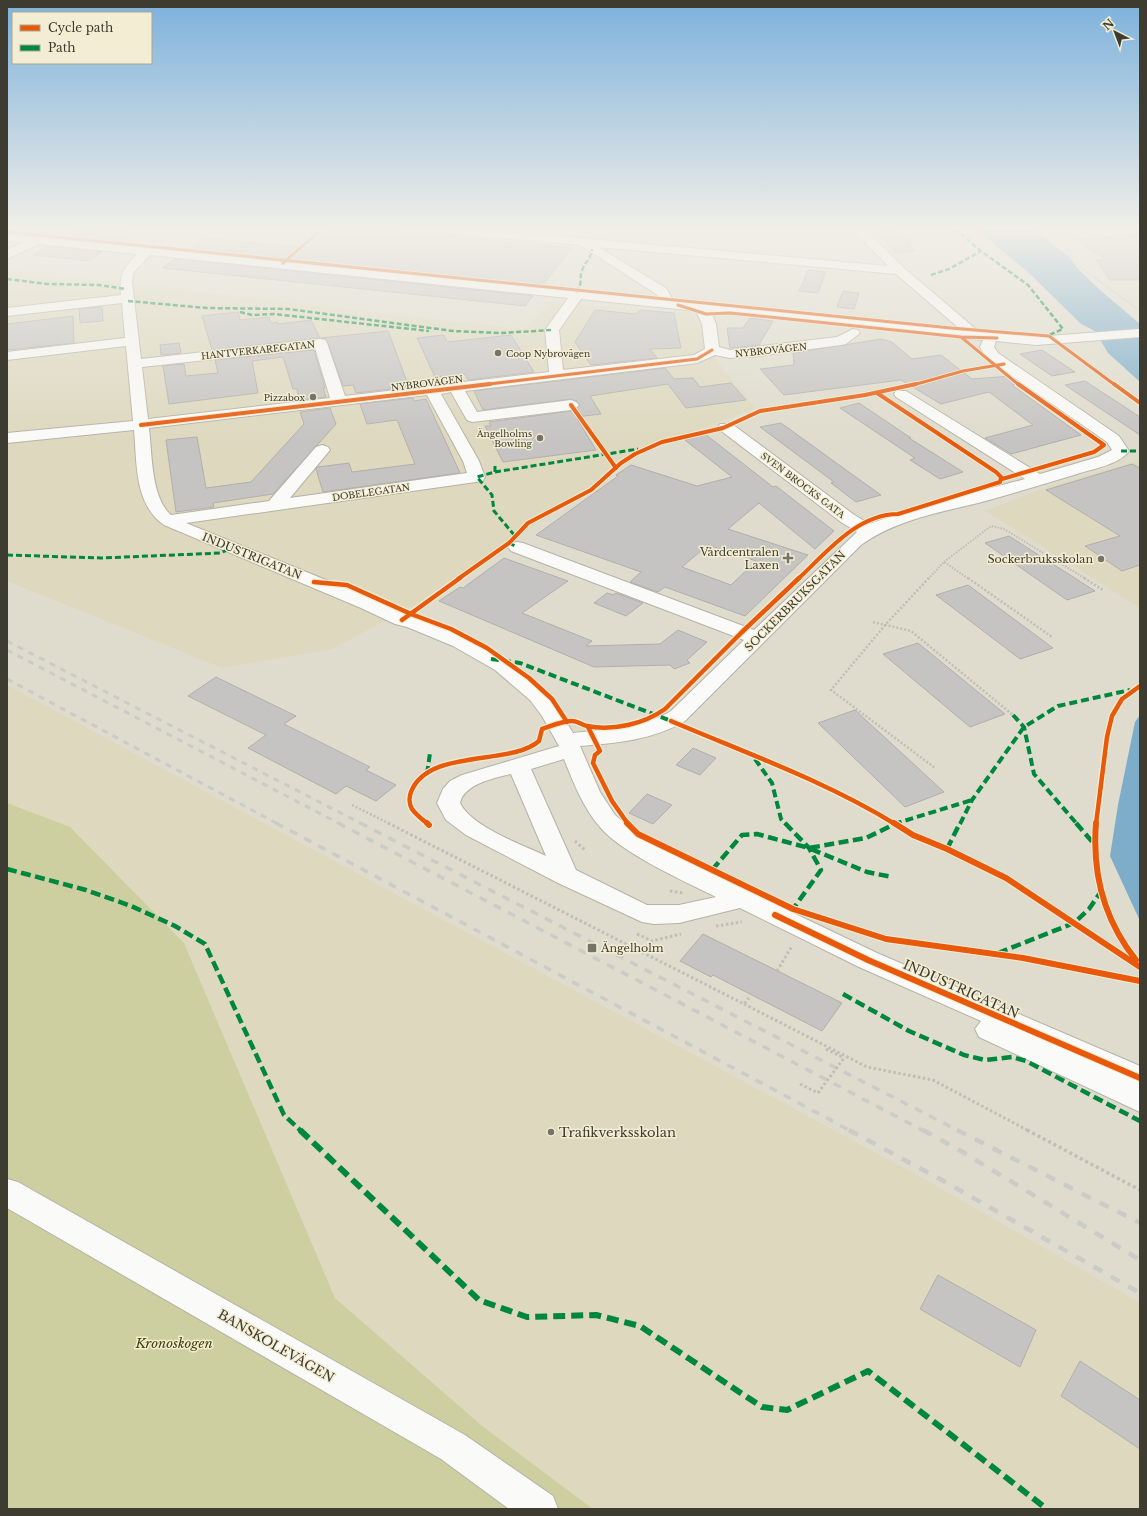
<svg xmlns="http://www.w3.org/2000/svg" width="1147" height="1516" font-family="'Libre Baskerville',serif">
	<rect width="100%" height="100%" fill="#dfdccd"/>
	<path fill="#ddd8be" d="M7,270l517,59 27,-26 141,10 28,52 35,43 -105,40 -239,159 -79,42 -110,19 -215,-87z
		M1140,460v148l-154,-97 60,-24z
		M7,685l912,491 221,127v206h-547l-112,-84 -146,-127 -151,-355 -114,-116 -63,-24z"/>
	<path fill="#cdcfa0" d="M7,803l63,24 114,116 151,355 146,127 112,84h-586z"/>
	<path fill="#7eadca" d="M976,229h58l34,27 11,14 21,20 40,34v58l-32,-29 -13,-22 -14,-7 -51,-50z
		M1140,715v206l-30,-65 8,-51 17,-83z"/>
	<path fill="#c6c4c2" stroke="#b1afad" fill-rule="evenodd" d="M75,229h35l24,3 -17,11 -55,-6z
		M331,229h47l194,19 -30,38 -354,-36 17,-12 102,10z
		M874,229h23l14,15h-3l7,7 -19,2z
		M1140,235v45h-30l-14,-20h11l-31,-21z
		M47,246l55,6 -14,9 -55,-6z
		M175,259l358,37 -8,10 -363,-38z
		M808,270l18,2 -8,21 -19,-2z
		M843,291l16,2 -5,16 -17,-2z
		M102,307l1,14 -23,2 -1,-14z
		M595,310l40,4 6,-4 33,3 7,35 -31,1 7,9 -66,7 -16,-23z
		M238,312l2,8 29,-3 2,6 7,-1v2l33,-4 9,18 -108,12 -10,-34z
		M73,316l1,27 -67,7v-26z
		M750,318l23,3 -14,24 -29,3 -3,-20h16z
		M388,331l21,56 -53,6 -3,-8 -10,1 -15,-43 -3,-4 -4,-1z
		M444,335l3,7 64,-7 23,37 -66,8 -3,-6 -30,3 -18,-39z
		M881,339l11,3 20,17 29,-4 31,24 38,-3 8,6v2l-6,1 69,50 -70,19 -26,-16 48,-13 -44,-33 -48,12 -40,-24 -117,15 -24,-26 34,-4 -1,-12z
		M179,343l2,10 -20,2 -1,-10z
		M314,350l11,38h-2l3,9 -27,3 -2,-11h-4l-10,-32 -31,4 6,32 -89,11 -6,-38 21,-2 2,12 32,-3 -3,-13z
		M1042,350l33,22 -23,4 -32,-22z
		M665,368l9,11 19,-1 7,9 31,-4 15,17 -60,8 -18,-24 -78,12 11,18 -25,3 20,33 -93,12 -18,-36h6l-2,-4 82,-11 9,-6 -3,-4 -6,-2 -88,11 -9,-19z
		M1085,381l55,36v18l-75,-50z
		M413,398l1,3 12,-2 34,74 -137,19 -7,-23 2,-2 31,-4 3,9 63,-8 -18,-44 -30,4 -7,-20z
		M859,403l52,35h-2l54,34 -23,7 -30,-19 5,-2 -75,-50z
		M330,408l6,16 -63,70 -60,9 1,4 -38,5 -10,-72 31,-3 9,51 45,-6 53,-58 -4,-12z
		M781,423l72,52 28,20 -25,7 -25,-19 3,-1 -74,-55z
		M705,434l68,53 3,-1 58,45 -19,18 -56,-46 -31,26 80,26 -63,61 -80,-29 -7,5 -28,-10 11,-10 -105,-37 82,-59 -2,-1 15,-10 66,21 35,-9 -47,-37zM708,545l48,16 -25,24 -49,-18z
		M1132,464l8,4v97l-18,6 -37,-25 35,-10 -74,-46z
		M1009,536l86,55 -28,9 -82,-57z
		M504,558l64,23 -46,32 70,28 -6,5 74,-2 18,-14 29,12 -20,18 3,3 -16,6 -4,-4 -76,2 -155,-66 21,-14 3,1z
		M968,585l85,63 -33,11 -84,-64z
		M607,593l6,2 3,-2 27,10 -17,13 -32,-13z
		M918,643l87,71 -35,13 -87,-73z
		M216,677l80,39 -12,8 86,43 -4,3 30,15 -20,16 -30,-15 -10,8 -88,-46 18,-13 -78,-39z
		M855,710l89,82 -39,15 -87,-84z
		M693,748l23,10 -16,17 -24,-10z
		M647,794l25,11 -19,19 -24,-11z
		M703,934l117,58 22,11 -20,28 -109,-56 -2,2 -31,-16z
		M938,1275l98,55 -16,37 -100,-58z
		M1080,1361l60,39v49l-79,-53z"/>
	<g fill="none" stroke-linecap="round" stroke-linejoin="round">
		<g stroke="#b5b2a7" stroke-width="2">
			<path id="minor" d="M435,229h44l409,37 -36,-37h13l39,39 74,63 58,6 104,-8v8l-104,8 -40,-4 -2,6 4,6 121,83 10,15c-10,14 -37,18 -52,23 -33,10 -66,20 -99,29 -41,10 -82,17 -117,42l-176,176c-32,19 -68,22 -105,25l20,46 15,23 25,21 70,37 167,80 263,113v46l-161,-75 -4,-8 6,-8 -122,-54 -119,-59 -61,15 -25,1 -12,-2 -84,-39 -92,-48 -20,-15 -9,-17 6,-14 7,-8 12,-6 97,-29 -17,-30 -12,-16 -35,-30 -42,-24 -46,-19 -12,-3 -34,-16 -197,-83c-30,-21 -27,-62 -30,-95l-127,13v-10l126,-12 -7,-75 -119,14v-8l118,-14 -3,-35 -115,13v-8l114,-13c-2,-22 2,-26 16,-41l-98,-10 -32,15v-9l16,-8 -16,-1v-8l653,66 -4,-5 -76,-49 -139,-12zM598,247l298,27 64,55 -287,-29 -7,-12zM150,255l418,43 -23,32 4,42 -204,24 -18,-53 -2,-3 -5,-1 -179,20 -9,-77 2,-10zM581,299l115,12 6,13 3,25 -11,6 -131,15 -4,-40zM711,312l272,28 -3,7 7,12 120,83 5,8 -14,7 -58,17 -134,-83h-10l-2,3 2,3 129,82 -113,30 -43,15 -16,-10 -121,-90h-12l-2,3 2,3 121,92 16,10 -103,98 -231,-87 -6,-1 -6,1 -3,4 3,4 233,89 -73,71c-31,18 -63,18 -98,22l-15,-25 -14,-16 -35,-30 -42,-24 -46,-19 -12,-3 -34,-16 -189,-77 297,-42 2,-4 -6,-16 -38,-67 10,-2 16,28 5,2 99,-12 5,-2 3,-3 -3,-3 -5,-2 -94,12 -12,-21 232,-28 18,-8 15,3 29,-2 82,-11 5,-1 14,-11 -2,-3 -5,-1 -16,8 -107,13 -11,-3 -3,-23zM315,348l15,50 -182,21 -6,-52zM427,395l36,66 4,12 -177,25 40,-48 -2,-3 -6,-2 -6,2 -47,54 -98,14c-20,-17 -19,-62 -22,-87zM564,759c9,23 19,48 35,67 22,27 85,55 117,71l-37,8h-32l-71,-35 -45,-101zM511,774l35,82c-25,-12 -74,-29 -86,-53 4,-19 34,-25 51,-29z
				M1104,229h36v4l-32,3 -4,-1 -2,-3z
				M7,1179l11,3 447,253 88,61 5,13h-49l-68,-50 -434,-251z"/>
		</g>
		<path stroke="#bfbeb7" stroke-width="1.5" stroke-dasharray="1 1" stroke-linecap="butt" d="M1054,229l4,2 16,31 66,49
			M1058,231l37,1"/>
		<path stroke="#bfbeb7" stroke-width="2" stroke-dasharray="1.5 1.5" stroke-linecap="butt" d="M944,562l47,-36 13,3 82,50
			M928,579l16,-17 25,17"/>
		<path stroke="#bfbeb7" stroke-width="2.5" stroke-dasharray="2 2" stroke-linecap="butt" d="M929,578l-43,46 -55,66 104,78
			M968,578l84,59
			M1084,578l19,12
			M873,622l38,9 102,84
			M352,805l38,19"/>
		<path stroke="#bfbeb7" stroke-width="3" stroke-dasharray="2.5 2.5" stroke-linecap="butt" d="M388,823l356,181 5,-6
			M575,841l10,9
			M670,891l13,2
			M716,926l26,-4
			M637,934l15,7 29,-7
			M642,953l10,-12
			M777,971l15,-25
			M744,1004l123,63 66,13 96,51
			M826,1049l18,9
			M800,1084l18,9"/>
		<path stroke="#bfbeb7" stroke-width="3.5" stroke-dasharray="3 3" stroke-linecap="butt" d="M1027,1130l113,60"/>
		<use href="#minor" fill="#fafaf8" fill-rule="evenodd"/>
		<path stroke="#cbcbc7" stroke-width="3" stroke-dasharray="6 6" stroke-linecap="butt" d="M7,641l355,183
			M7,650l333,174
			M7,679l271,145"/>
		<path stroke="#cbcbc7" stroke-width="3.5" stroke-dasharray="8 8" stroke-linecap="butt" d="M276,823l575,308
			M338,823l586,308
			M360,823l599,308"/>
		<path stroke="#cbcbc7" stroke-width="4.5" stroke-dasharray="10 10" stroke-linecap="butt" d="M849,1130l91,49 200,114
			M923,1130l38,21 179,109
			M957,1130l183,93"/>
		<path stroke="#bfbeb7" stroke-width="3" stroke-dasharray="2.5 2.5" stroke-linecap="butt" d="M818,1093l26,-35"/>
		<path stroke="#00873e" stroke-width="2.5" stroke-dasharray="5 2.5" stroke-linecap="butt" d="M955,229l26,22 47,34 35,44 -16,7
			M931,275l18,-6 32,-18
			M7,279l40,5 52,1 27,4
			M576,292c8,-9 2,-15 7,-24 4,-9 7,-7 9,-19
			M128,301l79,7 81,1 165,22 48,2 51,-3
			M240,312l12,3 22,-1 155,17"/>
		<path stroke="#00873e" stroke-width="3" stroke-dasharray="6 3" stroke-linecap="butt" d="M1121,451h19
			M495,466v6l-18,5 15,18 2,16 21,25
			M495,472l143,-23
			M509,543l8,4
			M7,555l94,3 119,-5 12,-5"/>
		<path stroke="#00873e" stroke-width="4" stroke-dasharray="8 4" stroke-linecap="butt" d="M491,659l29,4 154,59
			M1013,715l11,12 10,47 43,50
			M755,759l17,24 9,36 5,5
			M427,774l3,-21
			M894,824l78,-24
			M960,824l12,-24 52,-73 34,-21 72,-16"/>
		<path stroke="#00873e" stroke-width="4.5" stroke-dasharray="10 4.5" stroke-linecap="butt" d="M785,823l24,25 12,22 -28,39
			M1076,823l19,22
			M811,849l56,23 25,5
			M947,849l13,-26
			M7,869l79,21 45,16 44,20 30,18 79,171 17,16
			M712,870l30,-35 15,-1 52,14 57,-10 31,-15
			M998,953l76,-30 15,-14 11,-16
			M843,994l66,37 55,24 21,5 27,-3 14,4 114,60"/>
		<path stroke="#00873e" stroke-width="6" stroke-dasharray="12 6" stroke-linecap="butt" d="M300,1130l179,170 48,17 69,-2 44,11 122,81 25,3 81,-39 179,138"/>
		<g stroke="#f3edd3" stroke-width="4.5">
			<path id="cycleway-far3" d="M7,232l944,96 98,8 66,49
				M283,263l39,-34
				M678,305l28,9 24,-1 231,24 36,1
				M961,337l58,48
				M481,385l216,-26 15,-9
				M913,385l50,-14 41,-7"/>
		</g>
		<g stroke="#f3edd3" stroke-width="6">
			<path id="cycleway-far2" d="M1114,384l26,19
				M571,405l45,63
				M141,425l349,-41
				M1002,479l92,-27 10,-7 -86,-61
				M458,579l51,-36 19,-20 63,-33 30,-27 14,-9 27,-12 61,-14 37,-17 105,-16 51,-11
				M798,579c28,-26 59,-65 100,-65l102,-32 1,-5 -5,-5 -119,-79"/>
		</g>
		<g stroke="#f3edd3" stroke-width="7">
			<path id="cycleway-far1" d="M314,582l33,3 64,29 40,15 36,19 42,30 23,21 15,23
				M402,620l58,-42
				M671,721c75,32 154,60 224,103
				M588,727l12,24 -5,4 -2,8 19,38 16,23
				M428,824c-5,-4 -12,-9 -16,-15 -3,-5 -3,-12 -1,-17 17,-44 100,-26 128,-51l3,-12c9,-3 20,-8 30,-8 6,0 10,4 15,5 26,5 57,-2 78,-17l77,-77 57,-54
				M1096,824l11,-87 5,-21 10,-17 18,-13"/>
		</g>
		<g stroke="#f3edd3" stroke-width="8">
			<path id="cycleway" d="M427,823l2,2
				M627,823l11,11 155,75 93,30 137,19 117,23
				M894,823l19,12 34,14 59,29 134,89
				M1096,823c-4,51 8,97 40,137
				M775,915l93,45 272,118"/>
		</g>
		<use href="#cycleway-far3" stroke="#e8590c" stroke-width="3"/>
		<use href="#cycleway-far2" stroke="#e8590c" stroke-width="4"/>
		<use href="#cycleway-far1" stroke="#e8590c" stroke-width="4.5"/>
		<use href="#cycleway" stroke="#e8590c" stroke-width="6"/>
	</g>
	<linearGradient id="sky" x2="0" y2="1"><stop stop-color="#7db1dc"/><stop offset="0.52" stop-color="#f1efe8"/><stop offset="1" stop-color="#f1efe8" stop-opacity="0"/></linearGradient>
	<rect width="1147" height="441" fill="url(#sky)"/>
	<g fill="#767468" stroke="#f3edd3" stroke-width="1.5">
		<circle cx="498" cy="353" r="4"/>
		<circle cx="313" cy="397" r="4"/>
		<circle cx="540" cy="438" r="4"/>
		<path d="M786 552h4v4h4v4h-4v4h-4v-4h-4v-4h4z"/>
		<circle cx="1101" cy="559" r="4"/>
		<rect x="587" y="943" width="10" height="10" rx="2"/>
		<circle cx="551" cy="1132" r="4"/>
	</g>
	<g text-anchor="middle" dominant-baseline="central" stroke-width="3" stroke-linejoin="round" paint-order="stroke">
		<g font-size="9" fill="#3e3c31" stroke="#f3edd3">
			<text transform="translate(258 350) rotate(-6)">HANTVERKAREGATAN</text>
			<text transform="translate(771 350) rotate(-6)">NYBROVÄGEN</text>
			<text transform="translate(427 383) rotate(-7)">NYBROVÄGEN</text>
			<text transform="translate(803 485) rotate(37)">SVEN BROCKS GATA</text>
			<text transform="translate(371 492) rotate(-8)">DOBELEGATAN</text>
		</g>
		<g font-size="9" fill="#3e3c31" stroke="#f3edd3" text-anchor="end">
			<text x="506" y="353" text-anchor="start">Coop Nybrovägen</text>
			<text x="305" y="397">Pizzabox</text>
			<text x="532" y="433">Ängelholms<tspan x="532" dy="10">Bowling</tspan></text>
		</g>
		<g font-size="11" fill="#3e3c31" stroke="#f3edd3" text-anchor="end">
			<text x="779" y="552">Vårdcentralen<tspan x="779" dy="13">Laxen</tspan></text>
			<text x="1093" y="559">Sockerbruksskolan</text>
			<text x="601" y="948" text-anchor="start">Ängelholm</text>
		</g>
		<g font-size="11" fill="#3e3c31" stroke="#f3edd3">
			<text transform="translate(252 556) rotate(22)">INDUSTRIGATAN</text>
			<text transform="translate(795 601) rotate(-45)">SOCKERBRUKSGATAN</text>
		</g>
		<g font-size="13" fill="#3e3c31" stroke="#f3edd3">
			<text transform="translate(961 989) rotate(24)">INDUSTRIGATAN</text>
			<text transform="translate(276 1346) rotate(30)">BANSKOLEVÄGEN</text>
		</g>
		<g font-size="13" fill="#3e3c31" stroke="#f3edd3" text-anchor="start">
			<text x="559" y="1132">Trafikverksskolan</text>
		</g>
		<g font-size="13" font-style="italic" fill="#414305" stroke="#f3edd3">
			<text x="174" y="1343">Kronoskogen</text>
		</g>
	</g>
	<rect width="1147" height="1516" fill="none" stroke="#3e3c31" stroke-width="16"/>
	<rect x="12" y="12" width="140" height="52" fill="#f3edd3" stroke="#aba692"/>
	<rect x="20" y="25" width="20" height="6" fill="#e8590c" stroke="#aba692"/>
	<text x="48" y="32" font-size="12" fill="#3e3c31">Cycle path</text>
	<rect x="20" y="45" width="20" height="6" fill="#00873e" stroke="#aba692"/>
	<text x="48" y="52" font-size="12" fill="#3e3c31">Path</text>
	<g transform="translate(1115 32) rotate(318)" stroke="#f3edd3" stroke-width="3" paint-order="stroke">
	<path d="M0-3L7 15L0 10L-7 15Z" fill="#3e3c31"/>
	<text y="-6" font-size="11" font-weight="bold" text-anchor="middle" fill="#3e3c31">N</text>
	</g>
</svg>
